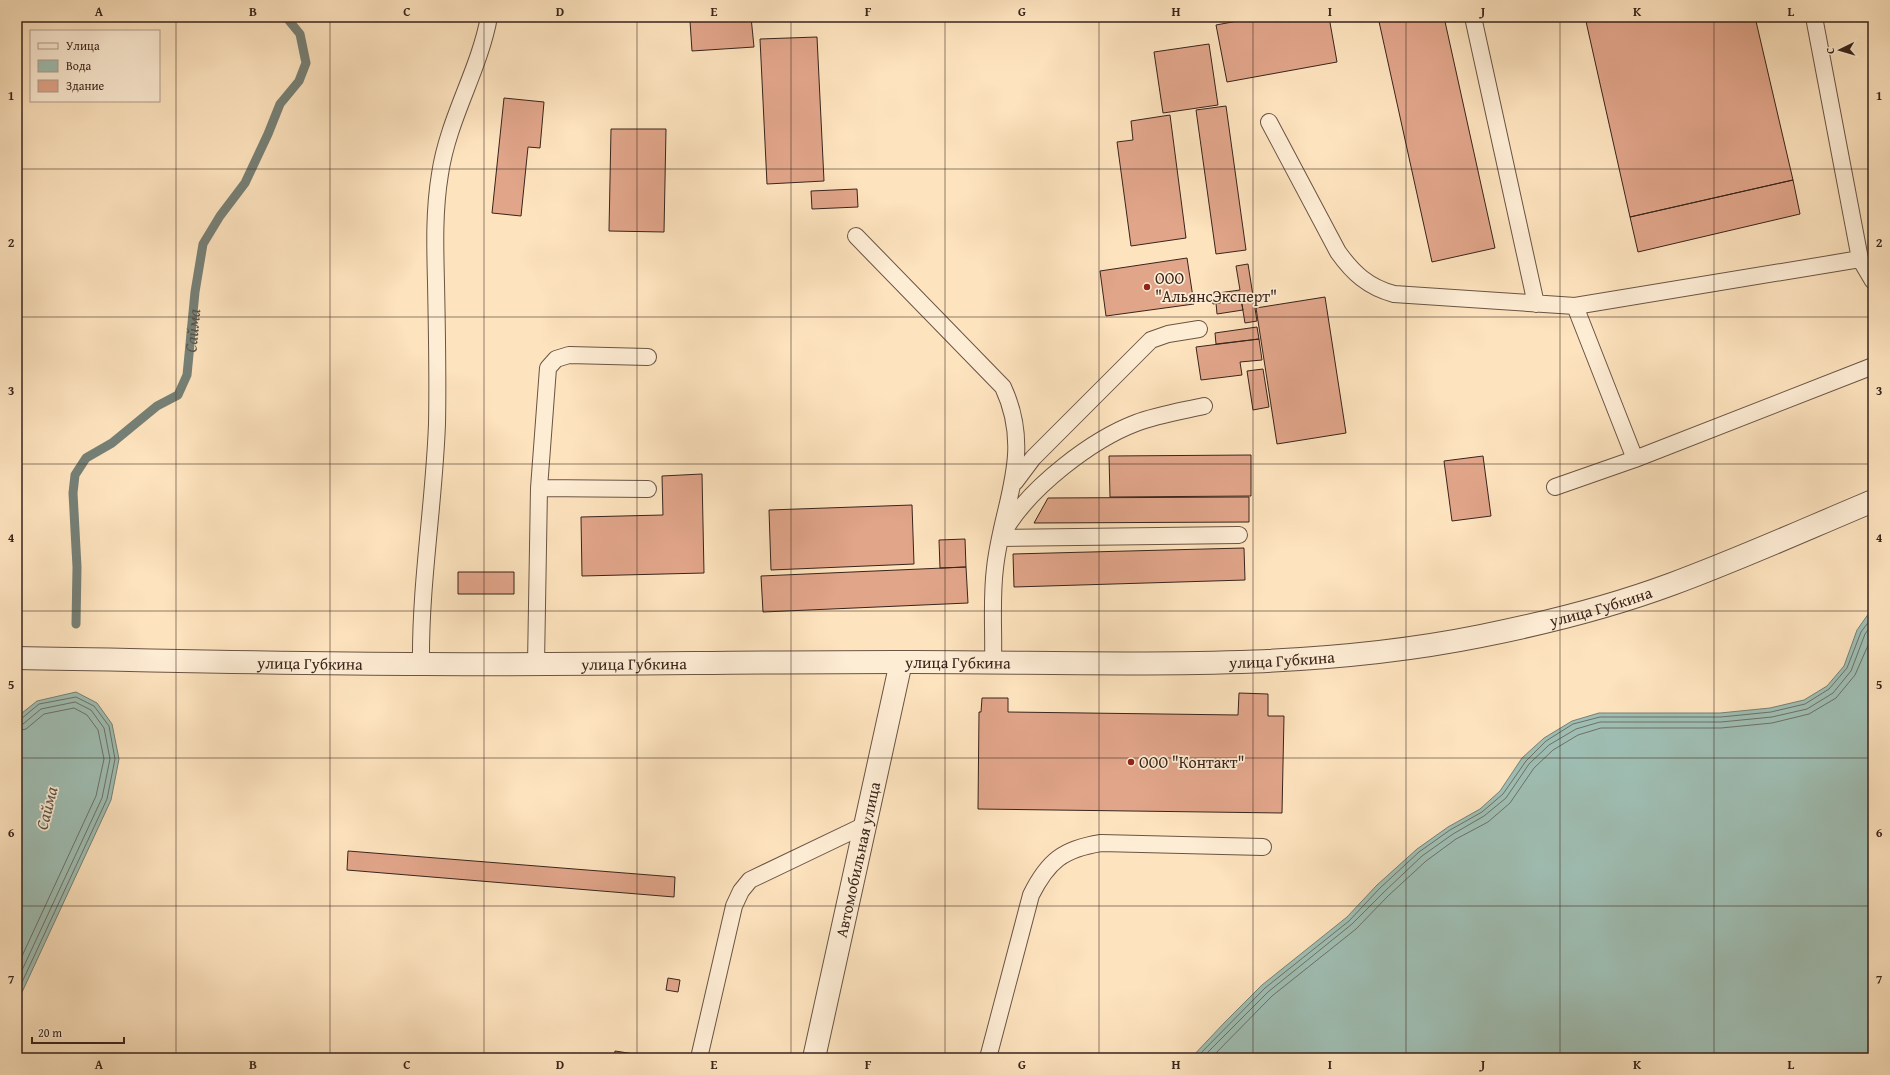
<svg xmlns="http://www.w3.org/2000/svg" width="1890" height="1075" font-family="'Gentium Book Plus',serif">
	<rect width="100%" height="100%" fill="#fde3be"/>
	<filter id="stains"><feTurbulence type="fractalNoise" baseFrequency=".005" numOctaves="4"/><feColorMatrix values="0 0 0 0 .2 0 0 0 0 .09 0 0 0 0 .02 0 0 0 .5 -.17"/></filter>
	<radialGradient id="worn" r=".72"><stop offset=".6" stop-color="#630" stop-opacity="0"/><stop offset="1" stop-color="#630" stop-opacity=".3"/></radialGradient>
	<path fill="#9fbeb3" stroke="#768076" d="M1873,612v446h-682l34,-36 37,-37 85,-68 30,-32 40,-36 31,-22 32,-18 20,-18 22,-33 22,-20 28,-17 27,-8h121l50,-5 34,-8 23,-14 17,-20 13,-36 12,-17z
		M76,692l21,11 15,21 7,35 -8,41 -94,203v-286l20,-16z"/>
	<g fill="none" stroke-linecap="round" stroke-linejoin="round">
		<path stroke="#6c7167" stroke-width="1" d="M17,720l4,-1 18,-15 37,-7 18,9 15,20 6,33 -8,40 -90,194
			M17,725l6,-1 18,-15 34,-7 16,8 13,18 6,31 -8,39 -85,183
			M17,731l9,-2 18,-15 30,-6 13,7 11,15 6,29 -8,37 -79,171
			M1196,1058l69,-70 84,-67 31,-33 39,-36 31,-22 32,-18 21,-18 23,-33 20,-20 27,-17 27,-7h121l50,-5 34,-8 24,-15 18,-21 14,-36 12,-16
			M1202,1058l66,-66 84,-68 32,-32 38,-36 31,-22 31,-18 22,-18 23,-34 20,-19 27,-16 24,-7h121l51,-5 35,-8 26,-16 18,-22 14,-37 8,-11
			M1211,1058l61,-62 84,-67 32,-33 38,-35 30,-22 32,-17 22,-19 24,-35 19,-18 25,-15 23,-7h120l51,-5 37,-9 27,-16 19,-23 18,-41"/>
		<path stroke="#768076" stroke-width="9" id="s1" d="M76,624l1,-57 -4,-74 2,-18 11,-17 26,-15 45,-37 21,-11 9,-20 8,-83 8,-48 17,-28 25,-33 23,-49 12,-30 19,-23 7,-18 -6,-29 -14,-17"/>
	</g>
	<path fill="#e1a58a" stroke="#39241b" d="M737,17h14l3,30 -62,4 -2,-30z
		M1259,17h70l8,45 -110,20 -11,-57z
		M1378,17h66l51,231 -63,14z
		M1585,17h170l38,163 -163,37z
		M817,37l7,144 -57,3 -7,-145z
		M1209,44l9,61 -55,8 -9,-61z
		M504,98l40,4 -4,46 -12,-1 -7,69 -29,-3z
		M1226,106l20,144 -30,4 -20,-144z
		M1170,115l16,123 -55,8 -14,-104 16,-2 -2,-19z
		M611,129h55l-2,103 -55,-1z
		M1793,180l7,34 -162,38 -8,-35z
		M857,189l1,18 -46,2 -1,-18z
		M1187,258l7,46 -88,12 -6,-45z
		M1248,264l9,57 -12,2 -4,-24 -28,5 -2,-10 29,-4 -4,-24z
		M1325,297l21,136 -69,11 -21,-136z
		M1241,299l2,11 -26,4 -1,-11z
		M1257,327l2,12 -43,5 -1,-11z
		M1259,339l3,21 -22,2 2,13 -41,5 -5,-33z
		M1263,369l6,38 -16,3 -6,-39z
		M1251,455v41l-141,1 -1,-41z
		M1483,456l8,60 -39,5 -8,-60z
		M702,474l2,99 -122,3 -1,-59 82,-2 -1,-39z
		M1249,497v25l-215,1 14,-25z
		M912,505l2,59 -143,6 -2,-60z
		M965,539l1,28 -26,1 -1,-28z
		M1244,548l1,32 -231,7 -1,-33z
		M966,567l2,36 -205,9 -2,-36z
		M458,572h56v22h-56z
		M1239,693l29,1v22h16l-2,97 -304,-4 1,-97h2l1,-14h26v14l230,3z
		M348,851l327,26 -1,20 -327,-27z
		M668,978l12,2 -2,12 -12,-2z
		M615,1051l46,7h-47z"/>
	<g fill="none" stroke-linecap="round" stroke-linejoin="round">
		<g stroke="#6a5444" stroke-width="18">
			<path id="service" d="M1473,17l63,287
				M1814,17l46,242 13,22
				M1269,122l69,130c15,21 30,35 56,42l181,12 285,-47
				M856,236l147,151c31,67 -1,116 -8,181 -4,31 -1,63 -2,94
				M1575,306l60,153
				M1015,482l18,-24 118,-118 17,-6 31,-5
				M1555,487l80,-28 238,-93
				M539,488l109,1
				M1006,528c25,-41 85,-88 130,-105 21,-8 46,-12 68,-17
				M1000,538l239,-3
				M421,664c-1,-80 13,-159 16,-240 1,-47 0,-94 -1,-141 -1,-37 -2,-73 4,-109 8,-55 39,-103 49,-157
				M536,664l3,-176 9,-120 8,-9 13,-4 79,2
				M699,1058l35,-152 7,-15 9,-11 115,-55
				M988,1058l43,-163c17,-34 32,-46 70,-52l162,4"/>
		</g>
		<g stroke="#6a5444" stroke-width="24">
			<g id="minor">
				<path id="s2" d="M814,1058l87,-396"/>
			</g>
		</g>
		<g stroke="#6a5444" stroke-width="24">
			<g id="tertiary">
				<path id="s3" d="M17,658c135,2 271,6 407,6 157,1 315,-2 472,-2 196,-1 392,13 585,-26 65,-13 129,-29 191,-52 68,-25 134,-55 201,-83"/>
			</g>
		</g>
		<use href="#service" stroke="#feedd5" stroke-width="16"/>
		<use href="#minor" stroke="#feedd5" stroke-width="22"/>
		<use href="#tertiary" stroke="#feedd5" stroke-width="22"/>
	</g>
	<path fill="none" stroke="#39241b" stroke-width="1" stroke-opacity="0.55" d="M176,17v1041M330,17v1041M484,17v1041M637,17v1041M791,17v1041M945,17v1041M1099,17v1041M1253,17v1041M1406,17v1041M1560,17v1041M1714,17v1041M17,169h1856M17,317h1856M17,464h1856M17,611h1856M17,758h1856M17,906h1856"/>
	<g fill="#8f2418" stroke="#feedd5" stroke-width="1.5">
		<circle cx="1147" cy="287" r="4"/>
		<circle cx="1131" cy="762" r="4"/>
	</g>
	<g text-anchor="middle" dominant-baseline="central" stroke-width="3.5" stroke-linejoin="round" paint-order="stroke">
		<g font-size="16" fill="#39241b" stroke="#feedd5" text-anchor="start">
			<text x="1155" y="278">ООО<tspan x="1155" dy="18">"АльянсЭксперт"</tspan></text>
			<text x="1139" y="762">ООО "Контакт"</text>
		</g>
		<g font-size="16" fill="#39241b" stroke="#feedd5">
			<text stroke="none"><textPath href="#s3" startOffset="1589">улица Губкина</textPath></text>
			<text stroke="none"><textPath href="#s3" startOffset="1265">улица Губкина</textPath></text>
			<text stroke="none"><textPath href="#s3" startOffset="293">улица Губкина</textPath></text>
			<text stroke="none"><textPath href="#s3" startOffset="941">улица Губкина</textPath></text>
			<text stroke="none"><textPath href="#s3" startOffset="617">улица Губкина</textPath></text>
			<text stroke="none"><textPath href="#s2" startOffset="203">Автомобильная улица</textPath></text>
		</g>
		<g font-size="17" font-style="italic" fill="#585249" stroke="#feedd5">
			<text stroke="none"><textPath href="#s1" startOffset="348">Сайма</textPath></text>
			<text transform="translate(46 808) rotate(-76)">Сайма</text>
		</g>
	</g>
	<rect width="1890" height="1075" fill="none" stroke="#fde3be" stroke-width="44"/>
	<rect x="30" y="30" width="130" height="72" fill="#feedd5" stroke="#af9d8b"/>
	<rect x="38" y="43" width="20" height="6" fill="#feedd5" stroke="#af9d8b"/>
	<text x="66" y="50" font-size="12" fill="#39241b">Улица</text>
	<rect x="38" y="60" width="20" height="12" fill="#9fbeb3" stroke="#af9d8b"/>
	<text x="66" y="70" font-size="12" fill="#39241b">Вода</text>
	<rect x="38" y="80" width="20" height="12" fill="#e1a58a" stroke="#af9d8b"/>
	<text x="66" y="90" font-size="12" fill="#39241b">Здание</text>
	<g transform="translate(1840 50) rotate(265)" stroke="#feedd5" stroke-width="3" paint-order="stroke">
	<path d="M0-3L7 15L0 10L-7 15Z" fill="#39241b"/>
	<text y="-6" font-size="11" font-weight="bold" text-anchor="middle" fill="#39241b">С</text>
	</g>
	<path d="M32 1037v6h92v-6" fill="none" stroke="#39241b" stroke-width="2"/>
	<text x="38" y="1037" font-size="12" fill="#39241b" stroke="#feedd5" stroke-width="3" paint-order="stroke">20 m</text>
	<rect x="22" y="22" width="1846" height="1031" fill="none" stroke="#39241b" stroke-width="1.5"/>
	<g font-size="13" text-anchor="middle" font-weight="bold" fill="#39241b">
		<text x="99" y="16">A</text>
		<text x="253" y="16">B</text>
		<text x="407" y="16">C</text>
		<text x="560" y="16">D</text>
		<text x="714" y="16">E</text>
		<text x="868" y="16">F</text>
		<text x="1022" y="16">G</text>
		<text x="1176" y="16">H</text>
		<text x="1330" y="16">I</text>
		<text x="1483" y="16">J</text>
		<text x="1637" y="16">K</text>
		<text x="1791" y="16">L</text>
		<text x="11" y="100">1</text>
		<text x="1879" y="100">1</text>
		<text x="11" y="247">2</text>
		<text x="1879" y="247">2</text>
		<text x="11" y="395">3</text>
		<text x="1879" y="395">3</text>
		<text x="11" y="542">4</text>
		<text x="1879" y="542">4</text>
		<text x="11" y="689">5</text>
		<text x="1879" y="689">5</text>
		<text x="11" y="837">6</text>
		<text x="1879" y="837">6</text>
		<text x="11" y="984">7</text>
		<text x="1879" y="984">7</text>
		<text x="99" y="1069">A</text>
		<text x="253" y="1069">B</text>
		<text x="407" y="1069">C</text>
		<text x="560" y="1069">D</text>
		<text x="714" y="1069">E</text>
		<text x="868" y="1069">F</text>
		<text x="1022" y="1069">G</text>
		<text x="1176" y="1069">H</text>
		<text x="1330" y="1069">I</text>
		<text x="1483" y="1069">J</text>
		<text x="1637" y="1069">K</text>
		<text x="1791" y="1069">L</text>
	</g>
	<rect width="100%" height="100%" filter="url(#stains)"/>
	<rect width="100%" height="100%" fill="url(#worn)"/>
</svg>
